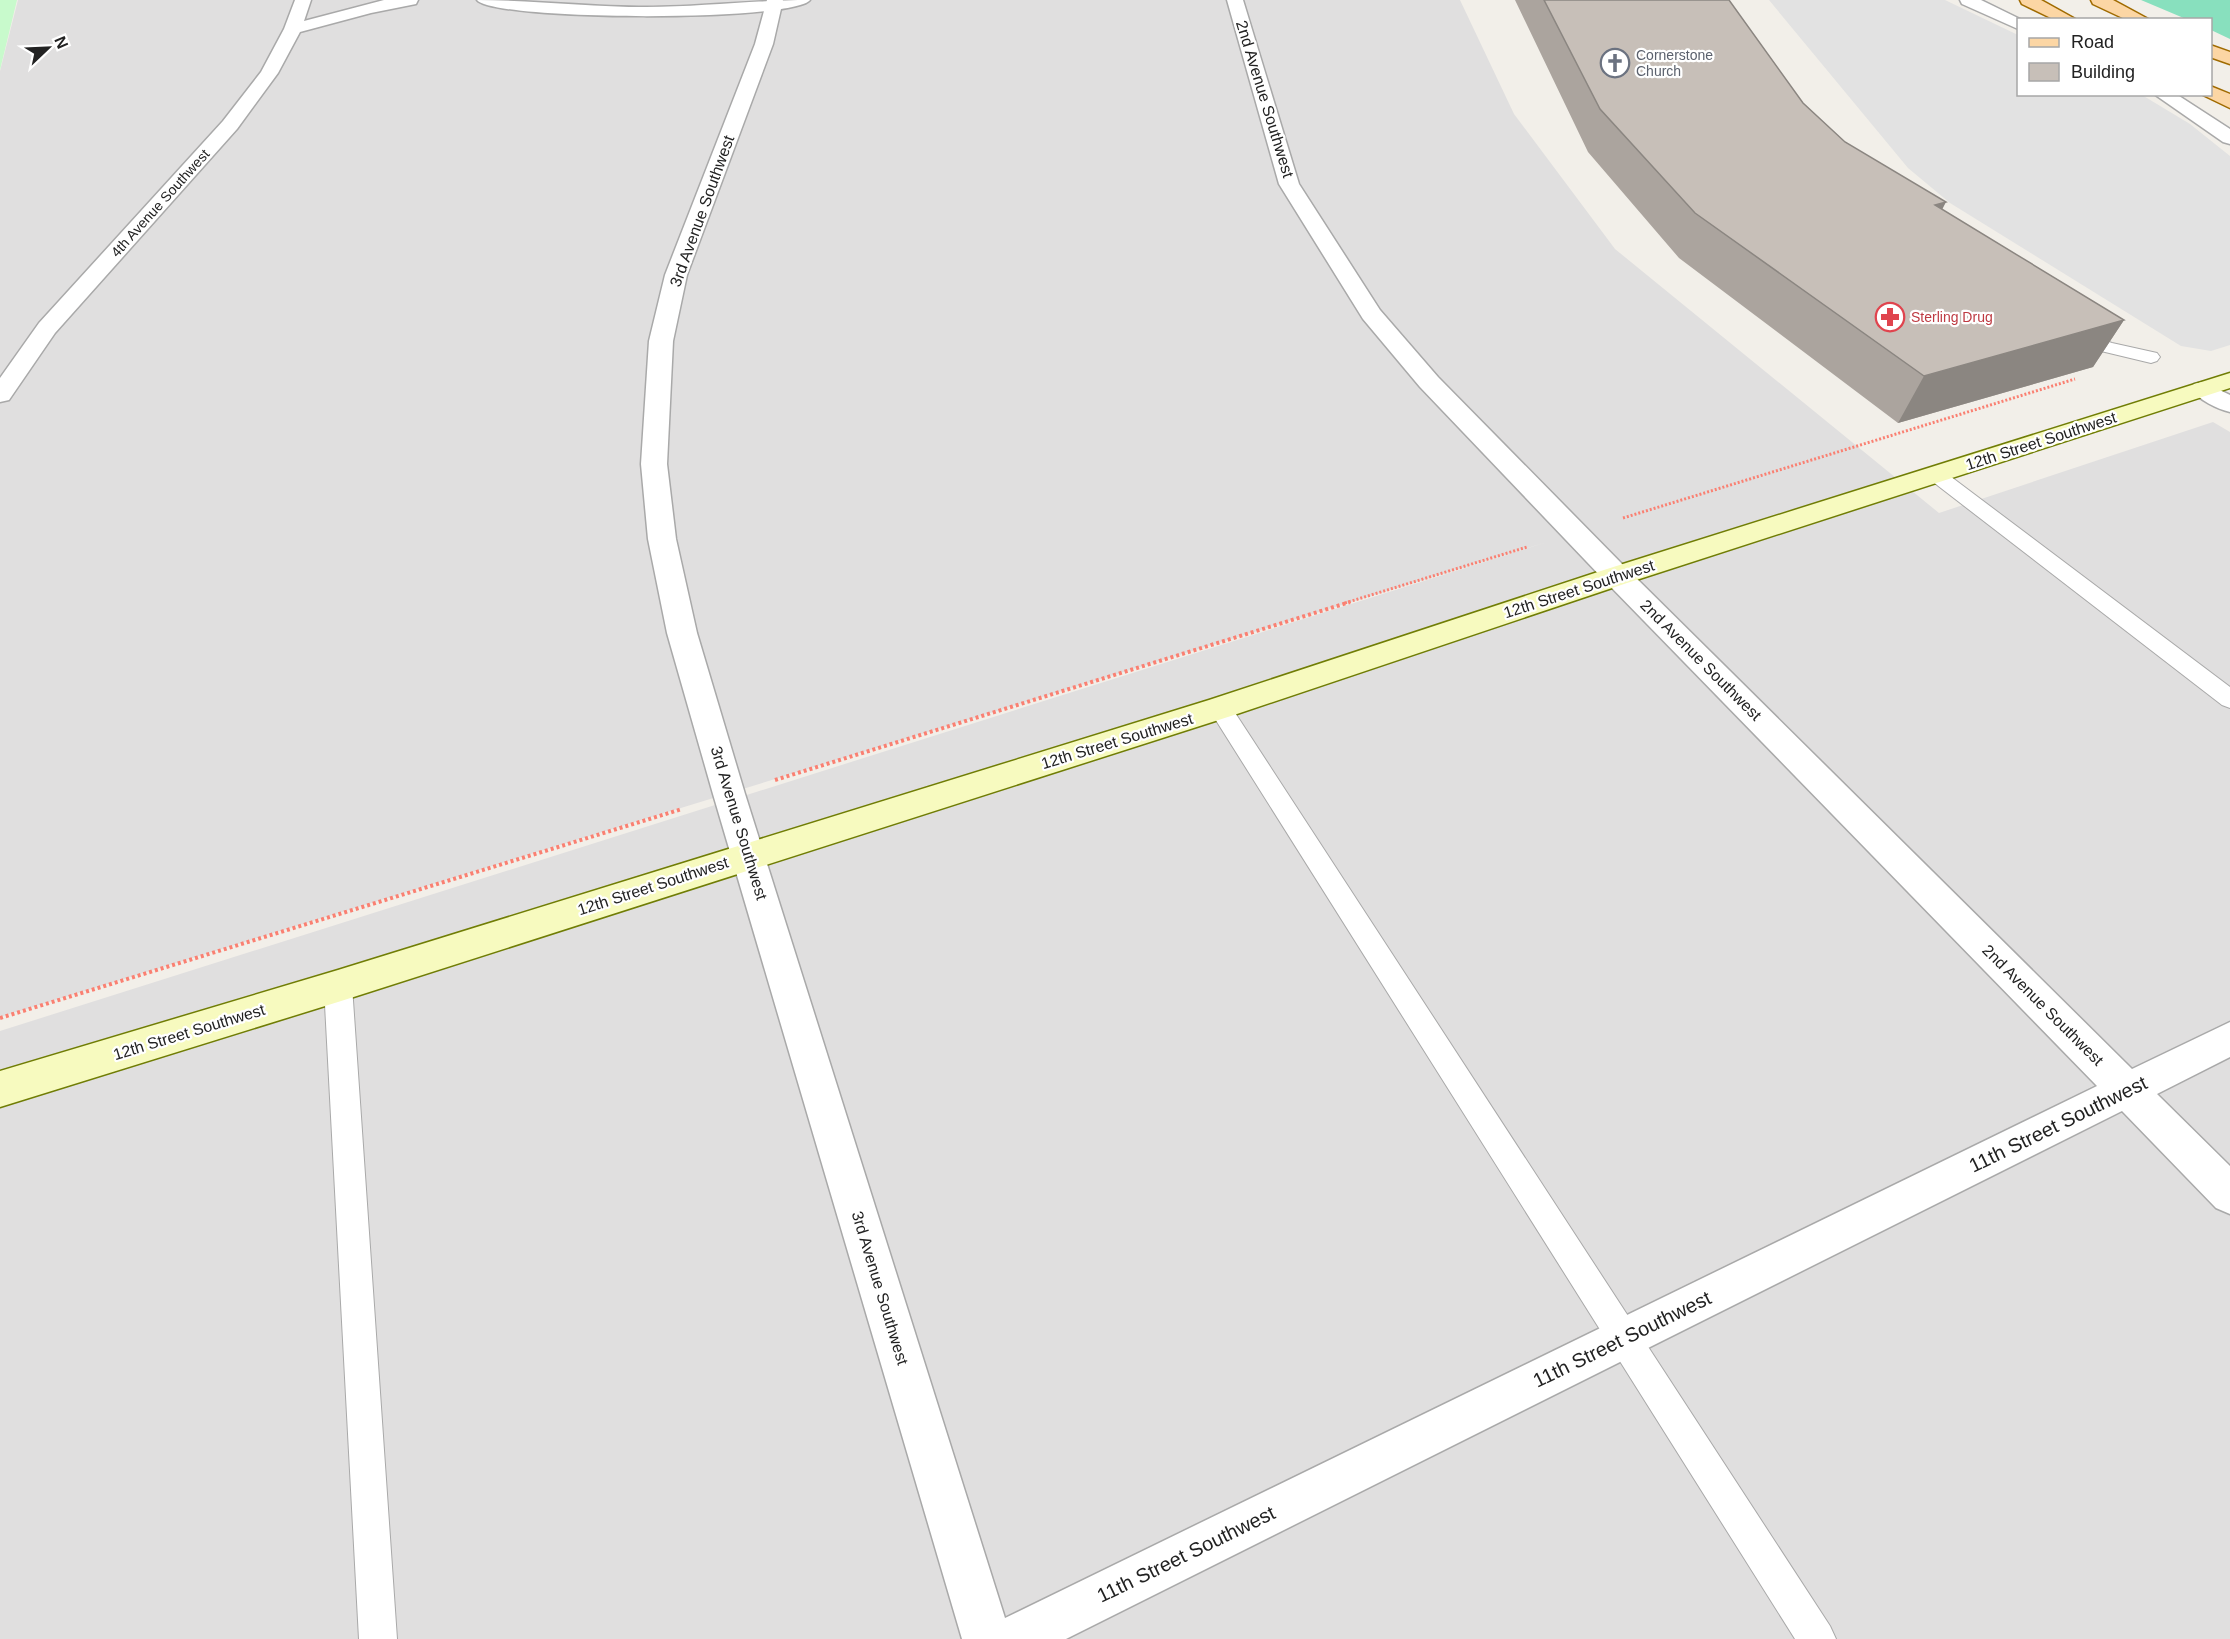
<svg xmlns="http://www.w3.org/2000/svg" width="2230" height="1639" font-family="Helvetica,sans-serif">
	<rect width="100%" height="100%" fill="#f2efe9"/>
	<path fill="#e0dfdf" d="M18,0h1442l54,114 101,135 324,264 274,-91 17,10v1207h-2230v-608l1547,-489 -1547,475v-946z"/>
	<path fill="#c8facc" d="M0,0h17l-17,70z"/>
	<path fill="#88e0be" d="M2141,0h89v39l-19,-9 -1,-10 -24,-1z"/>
	<path fill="#e2e2e2" d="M1769,0h176l73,35v59l124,1 48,29 40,32v189l-19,6 -30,-5 -231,-143 -42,-35z"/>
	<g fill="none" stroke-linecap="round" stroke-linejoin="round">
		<g stroke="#a9a9a9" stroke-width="2">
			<path id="service" d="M2074,330l38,13 45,10 3,4 -3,4 -6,2 -50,-12 -33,-12 -3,-4 3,-4z
				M1935,468l7,2 288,217v21l-8,-3 -294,-227 -3,-4 3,-4z
				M1220,699l8,3 602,924 6,13h-41l-583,-925 -4,-6 4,-6z
				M338,974l10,3 4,9 45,653h-38l-35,-653 4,-9z"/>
		</g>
		<g stroke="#a9a9a9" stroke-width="3">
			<path id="minor" d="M767,0h16l-10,44 -86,231 -14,66 -6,123 9,75 21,94 48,161 260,824 1092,-532 -490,-503 -187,-196 -57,-68 -84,-135 -52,-184h16l56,184 81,126 58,67 189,192 505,500 98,-47v35l-73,37 73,72v48l-14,-6 -94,-97 -1056,528h-104l-249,-845 -46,-161 -19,-94 -7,-75 8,-123 16,-66 90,-231z
				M1960,0h21l41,20h-4v9l-56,-25z
				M2154,94h22l54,35v15l-7,-2z"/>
		</g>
		<g stroke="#a9a9a9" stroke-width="3">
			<path id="tertiary" d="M295,0h16l-7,21 80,-21h34l-2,4 -45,9 -71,19 -22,41 -41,56 -182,204 -46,67 -9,2v-24l39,-55 184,-202 38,-49 23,-43z
				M477,0c56,0 112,7 169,7 55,0 109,-7 164,-7 -16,22 -317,21 -333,0z
				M2203,382l27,13v17c-13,-3 -31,-12 -39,-23l3,-5z"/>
		</g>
		<g stroke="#707d05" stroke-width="3">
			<path id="secondary" d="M2230,373v15l-603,195 -396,133 -893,286 -338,105v-36l338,-101 871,-270 398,-131z"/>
		</g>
		<g stroke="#a06b00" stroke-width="3">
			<path id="primary" d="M2020,0h21l36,20h-22l-33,-16z
				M2091,0h22l37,20h-23l-34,-16z
				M2210,45l20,7v12l-20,-7z
				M2210,86l20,8v14l-27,-13 7,-1z"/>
		</g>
		<path stroke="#fa8072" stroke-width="3" stroke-dasharray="2 2" stroke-linecap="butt" d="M1623,518l452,-139
			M1345,603l182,-56"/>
		<path stroke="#fa8072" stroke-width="4" stroke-dasharray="3 3" stroke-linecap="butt" d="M775,780l575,-178
			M0,1018l682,-209"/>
		<use href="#service" fill="#fff" fill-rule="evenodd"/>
		<use href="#minor" fill="#fff" fill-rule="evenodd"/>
		<use href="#tertiary" fill="#fff" fill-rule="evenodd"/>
		<use href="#secondary" fill="#f7fabf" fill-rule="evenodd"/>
		<use href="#primary" fill="#fcd6a4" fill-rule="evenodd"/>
	</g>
	<path fill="#aba49e" d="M1515,0h214l74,103 42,39 97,68 182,110 -31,47 -195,56 -219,-165 -91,-106z"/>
	<path fill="#8b8681" d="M1946,202l-23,45 12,-42z
		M2124,320l-31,47 -195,56 26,-47z"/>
	<path fill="#c7bfb8" stroke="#8b8681" stroke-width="1.5" d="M1544,0h185l74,103 42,39 101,60 -11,3 189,115 -200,56 -229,-163 -95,-104z"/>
	<defs>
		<g id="church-ring" transform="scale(1.5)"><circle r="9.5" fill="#fff" stroke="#6b7280" stroke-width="1.5"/><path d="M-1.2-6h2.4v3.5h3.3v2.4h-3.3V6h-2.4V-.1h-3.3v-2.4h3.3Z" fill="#6b7280"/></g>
		<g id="pharmacy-ring" transform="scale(1.5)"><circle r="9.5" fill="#fff" stroke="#e0444e" stroke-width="1.5"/><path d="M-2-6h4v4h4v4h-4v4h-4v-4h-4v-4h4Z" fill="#e0444e"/></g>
	</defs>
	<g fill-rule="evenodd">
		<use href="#church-ring" x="1615" y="63"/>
		<use href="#pharmacy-ring" x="1890" y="317"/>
	</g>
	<g text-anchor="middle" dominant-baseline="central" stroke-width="4.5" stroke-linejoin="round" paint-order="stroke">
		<g font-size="14" fill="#5b616d" stroke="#fff" text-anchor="start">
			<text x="1636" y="55">Cornerstone<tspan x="1636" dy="16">Church</tspan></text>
		</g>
		<g font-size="14" fill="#222" stroke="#fff">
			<text transform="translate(160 203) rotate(-48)">4th Avenue Southwest</text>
		</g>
		<g font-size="14" fill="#be3a42" stroke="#fff" text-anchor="start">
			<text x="1911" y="317">Sterling Drug</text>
		</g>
		<g font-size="16" fill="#222" stroke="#fff">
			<text transform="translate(1265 99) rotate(73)">2nd Avenue Southwest</text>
			<text transform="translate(702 211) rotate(-70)">3rd Avenue Southwest</text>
			<text transform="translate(2041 441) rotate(-18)">12th Street Southwest</text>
			<text transform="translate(1579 589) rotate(-18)">12th Street Southwest</text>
			<text transform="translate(1701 660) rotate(45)">2nd Avenue Southwest</text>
			<text transform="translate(1117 741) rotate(-17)">12th Street Southwest</text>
			<text transform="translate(739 823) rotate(73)">3rd Avenue Southwest</text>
			<text transform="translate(653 886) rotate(-18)">12th Street Southwest</text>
			<text transform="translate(2043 1005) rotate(45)">2nd Avenue Southwest</text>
			<text transform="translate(189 1032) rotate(-17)">12th Street Southwest</text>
			<text transform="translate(880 1288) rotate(73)">3rd Avenue Southwest</text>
		</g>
		<g font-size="20" fill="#222" stroke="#fff">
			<text transform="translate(2058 1124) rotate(-26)">11th Street Southwest</text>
			<text transform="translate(1622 1339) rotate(-26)">11th Street Southwest</text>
			<text transform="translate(1186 1554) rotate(-26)">11th Street Southwest</text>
		</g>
	</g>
	<rect x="2017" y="18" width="195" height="78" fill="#ffffff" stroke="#a7a7a7" stroke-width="1.5"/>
	<rect x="2029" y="38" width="30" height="9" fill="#fcd6a4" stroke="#a7a7a7" stroke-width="1.5"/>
	<text x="2071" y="48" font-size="18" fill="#222222">Road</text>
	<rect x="2029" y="63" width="30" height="18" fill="#c7bfb8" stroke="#a7a7a7" stroke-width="1.5"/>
	<text x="2071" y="78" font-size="18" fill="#222222">Building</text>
	<g transform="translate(48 48) rotate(67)" stroke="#ffffff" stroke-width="4.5" paint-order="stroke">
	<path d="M0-4.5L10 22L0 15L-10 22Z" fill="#222222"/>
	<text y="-9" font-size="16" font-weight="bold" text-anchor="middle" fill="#222222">N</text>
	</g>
</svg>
